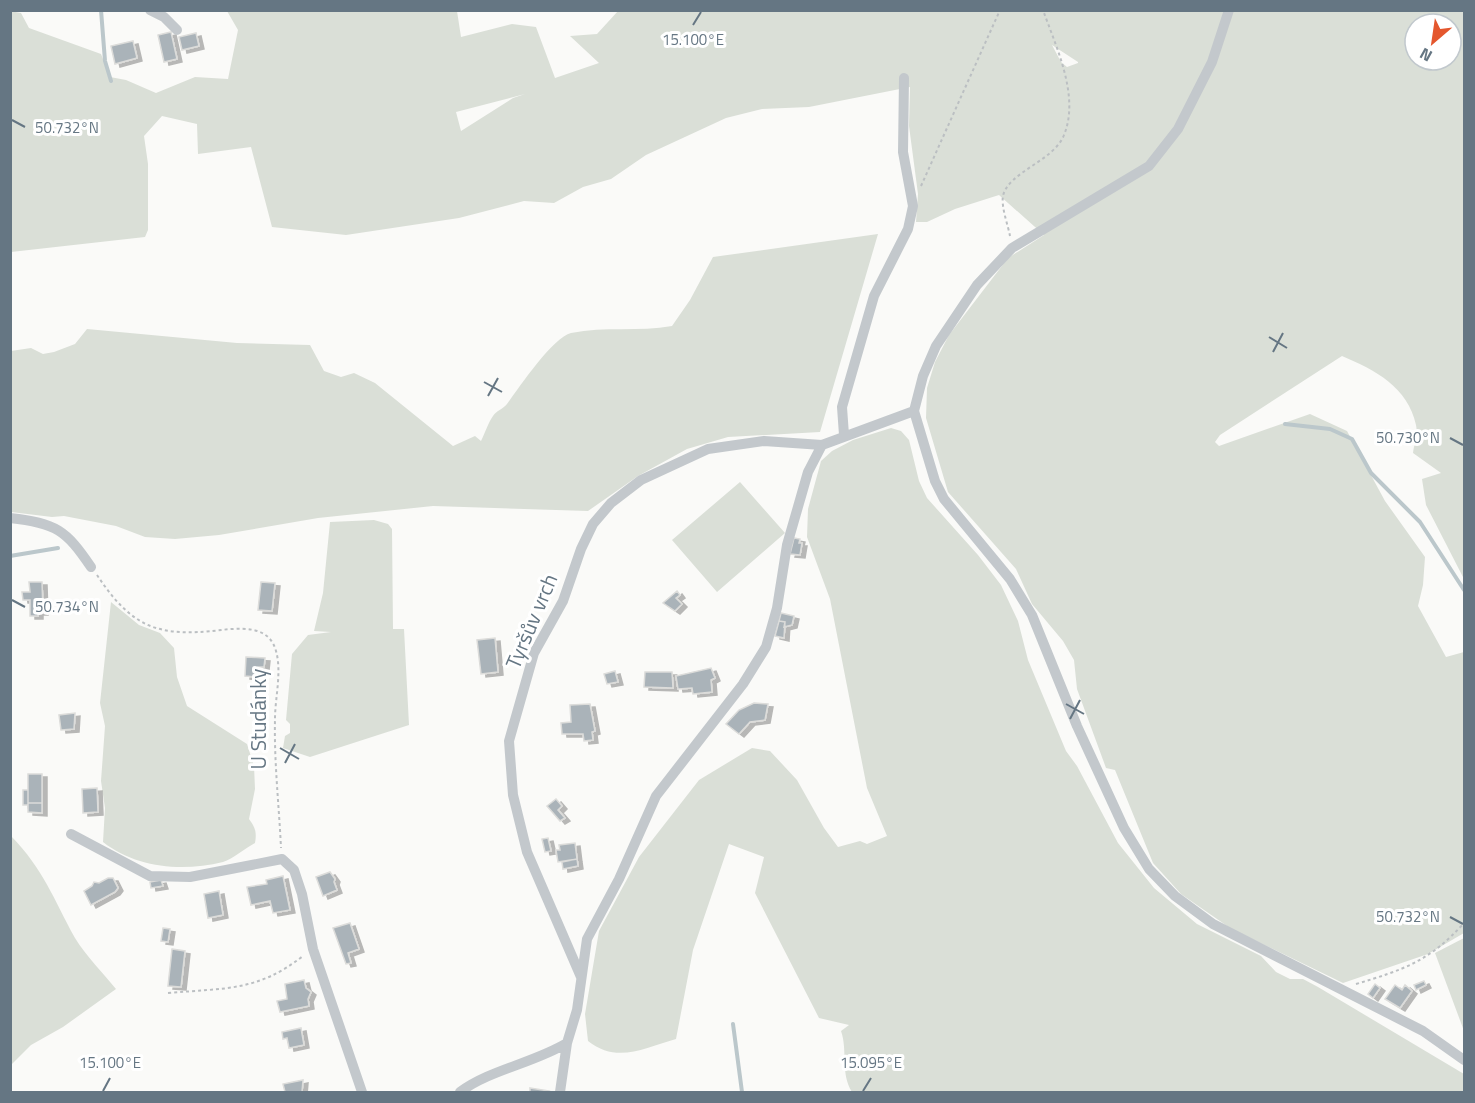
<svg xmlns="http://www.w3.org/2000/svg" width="1475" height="1103" font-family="'Titillium Web',sans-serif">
	<defs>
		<filter id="shadow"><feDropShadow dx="5" dy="3" stdDeviation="0" flood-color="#0004"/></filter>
	</defs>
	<rect width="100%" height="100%" fill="#fafaf8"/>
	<path fill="#dadfd7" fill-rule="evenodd" d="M10,11l11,2 8,15 72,26 9,23 16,3 30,13 39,-16 33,2 10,-49 -11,-19h230l4,26 51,-13 24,3 19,51 44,-15 -29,-27 27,-2 21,-23h846v568l-38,-74 -4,-26 19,-6 -28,-20c1,-8 5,-20 3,-28 -8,-38 -41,-55 -74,-69l-122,79 -5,7 4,4 91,-32 37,17 38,70 40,56 -2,28 -5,21 28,51 18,-5v281l-36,21 -85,29 -113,-55 -49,-34 -28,-31 -38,-93 -9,-2 -29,-79 -3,-29 -11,-19 -31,-37 -16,-35 -68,-77 -22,-74 1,-30 8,-26 14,-27 59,-77 36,-23 -45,-40 -44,14 -28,13h-11l2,-28 -9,-68 1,-39 -101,20 -47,2 -36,9 -80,37 -35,24 -28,8 -29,16 -30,-2 -65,17 -113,17 -74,-8 -21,-80 -53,7 -1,-30 -35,-8 -18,20 4,28v66l-3,7 -134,15zM1415,24h36v36h-36zM1052,45l26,17v1l-11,4 -6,-5zM525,94l-12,4 -52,33 -5,-19z
		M878,234l-58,198 -92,5 -41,12 -49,27 -50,35 -155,-5 -115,12 -99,17 -44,4 -30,-2 -29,-11 -52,-10 -12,1 -41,-5v-161l20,-3 12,6 11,-2 21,-8 12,-15 150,14 73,2 14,26 17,6 13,-4 21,10 78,63 22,-10 6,5c4,-8 7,-18 12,-25 3,-5 10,-7 14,-12 11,-15 46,-67 64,-71 34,-7 68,-1 101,-7l18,-26 23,-43z
		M891,428l10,3 8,9 10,41 8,17 51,57 23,30 17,36 10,39 38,91 11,15 41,77 36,45 43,36 64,32 15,16 14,7h13l15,8 146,87v18h-612c-12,-19 -4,-41 -11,-61l8,-6 -30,-7 -64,-125 9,-36 -35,-13 -36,106 -17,89c-32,9 -59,25 -88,2l-3,-27 14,-83 40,-74 60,-77 53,-32 18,3 27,29 27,48 14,19 22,-6 7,3 20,-8 -20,-48 -37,-189 -23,-62 1,-28 13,-48 11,-10 21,-11z
		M740,482l45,51 -68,59 -45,-52z
		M374,520l14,4 4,5 1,100h11l5,96 -99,32 -27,-9 2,-12 5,-3v-9l-4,-4 6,-66 16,-19 23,-3 -17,-1 9,-38 7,-71z
		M111,602l28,23 21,8 14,15 3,29 10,29 60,38 7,22 1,23 -6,30c6,8 8,13 6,24 -10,5 -22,16 -32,19 -41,10 -87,6 -120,-20l2,-34 -4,-27 4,-55 -5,-23z
		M11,836c33,34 42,62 64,102 11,18 28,35 41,51l-53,38 -32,18 -20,20z
		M1464,938v93l-29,-78z"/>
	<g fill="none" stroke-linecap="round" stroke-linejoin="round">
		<path stroke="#bbc7cb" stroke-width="4" d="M101,10l4,51 6,20
			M1285,424l45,5 22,10 19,34 49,49 44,68
			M10,556l48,-8
			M733,1024l9,68"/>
	</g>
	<path fill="#aab3b9" stroke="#dcdcda" stroke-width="1.5" filter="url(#shadow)" d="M171,32l6,27 -13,3 -6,-27z
		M196,33l3,13 -17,4 -3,-13z
		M133,41l4,17 -22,6 -4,-18z
		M794,538l6,1 -1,4h3l-2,12 -10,-1z
		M29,582h13l1,30h-5v4h-8v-16h-7l-1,-8h8z
		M261,582l14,1 -3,28 -14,-1z
		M677,591l3,4 -4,3 6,6 -7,7 -12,-8z
		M781,613l13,3 -2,9 -8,2 1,-5 -6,-1z
		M779,621l6,1 -1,16 -9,-2z
		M495,638l3,34 -17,2 -4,-34z
		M246,657l19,1 -1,9h-6l-1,10 -12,-1z
		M711,668l4,10 -4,2 1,12 -19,2 -1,-6 -14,1 -2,-13z
		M615,671l3,11 -11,2 -3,-10z
		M645,672h27l1,16 -29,-1z
		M754,703l14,1 -3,16 -15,2 -11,12 -13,-10 13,-14z
		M590,704l5,27 -3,1 1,8 -9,1 -1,-7h-21l-1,-11 10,-1 -1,-17z
		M75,713l-1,16 -13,1 -2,-15z
		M28,774h14v29h-14z
		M97,788l1,24 -15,1 -1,-24z
		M23,790h5v15h-5z
		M556,799l6,7 -4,4 7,8 -5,3 -13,-15z
		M28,803h14v10l-14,-1z
		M548,838l3,13 -6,1 -3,-13z
		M575,843l2,16 -19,3 -2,-12h4l-1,-5z
		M577,859l1,7 -15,3 -1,-7z
		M330,872l5,7 -1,3 3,8 -14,6 -7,-19z
		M283,876l7,34 -17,3 -3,-12 -19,4 -4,-18 20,-3 -1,-4z
		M108,878h5l5,10 -3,4 -24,13 -7,-14 8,-5 2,-4 5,1z
		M161,880l2,6 -12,2 -1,-6z
		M219,891l4,24 -15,3 -4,-24z
		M350,923l9,26 -11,4 3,10 -5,1 -13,-36z
		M163,928l7,1 -2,13 -7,-1z
		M172,949l13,2 -4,36 -13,-1z
		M304,980l2,8 5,4 -3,7 1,7 -29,6 -3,-11 10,-2 -2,-15z
		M1424,981l2,4 -10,5 -2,-5z
		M1375,984l5,4 -7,10 -5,-4z
		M1395,985l7,5 3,-5 7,6 -12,17 -15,-9z
		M301,1028l3,17 -15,3 -2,-10 -4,1 -1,-7z
		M303,1080l-1,12h-17l-2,-8z
		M530,1088l19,3 -1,1h-18z"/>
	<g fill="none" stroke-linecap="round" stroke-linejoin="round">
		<path stroke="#bbbfc2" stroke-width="2" stroke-dasharray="3 3" stroke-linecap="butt" d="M921,186l79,-176
			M1010,236c-2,-11 -9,-29 -7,-40 5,-24 51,-35 61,-61 16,-39 -8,-88 -21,-125
			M97,575c14,21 31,43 56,52 15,5 30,6 46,5 23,0 68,-15 77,19 6,21 -1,47 -1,68 -1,43 4,86 6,129
			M1356,984c47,-14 74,-23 108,-61
			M168,993c56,-5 89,-1 135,-37"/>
		<path stroke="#c3c8cc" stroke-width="10" d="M150,10l14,7 13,13
			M1229,10l-17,52 -34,67 -29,37 -137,82 -35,37 -41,61 -13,30 -9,35 21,70 9,18 66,80 22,36 45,111 47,102 25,41 26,27 38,28 210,107 41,29
			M844,435l-2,-28 32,-111 34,-67 5,-23 -10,-54 1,-74
			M10,518c46,5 56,12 81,49
			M71,834l79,42 40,1 92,-18 12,11 8,24 11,55 49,143
			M581,977l-54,-125 -14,-57 -4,-54 25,-88 29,-52 18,-52 12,-25 18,-21 30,-23 67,-31 56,-8 58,4 92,-34
			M460,1092c29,-22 74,-29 107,-49l10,-33 10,-71 32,-60 37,-83 87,-112 23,-37 11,-39 10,-63 21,-73 14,-27
			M560,1092l7,-49"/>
	</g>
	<path fill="none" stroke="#657683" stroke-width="2" d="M693,25l8,-13M12,120l13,7M1269,337l18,11M1273,352l10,-19M484,382l18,10M488,396l10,-18M1450,438l13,7M12,600l13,7M1066,704l18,10M1070,719l10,-19M280,748l19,11M285,763l10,-19M1450,917l13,7M103,1091l7,-13M863,1091l8,-13"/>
	<g text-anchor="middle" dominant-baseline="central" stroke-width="6" stroke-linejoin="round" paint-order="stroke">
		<g font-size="21" fill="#657683" stroke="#fff">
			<text transform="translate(531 621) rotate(-67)">Tyršův vrch</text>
			<text transform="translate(258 719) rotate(-90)">U Studánky</text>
		</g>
	</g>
	<g font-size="15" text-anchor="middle" fill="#657683" stroke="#fff" stroke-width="6" stroke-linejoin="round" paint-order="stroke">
		<text x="693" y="45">15.100°E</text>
		<text x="67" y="133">50.732°N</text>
		<text x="1408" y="443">50.730°N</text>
		<text x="67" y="612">50.734°N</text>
		<text x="1408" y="922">50.732°N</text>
		<text x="110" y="1068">15.100°E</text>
		<text x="871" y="1068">15.095°E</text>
	</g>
	<rect width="1475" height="1103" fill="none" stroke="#657683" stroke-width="24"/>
	<g transform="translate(1433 42) rotate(209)"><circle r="28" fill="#ffffff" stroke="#c1c8cd" stroke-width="1.5"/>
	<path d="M0-4.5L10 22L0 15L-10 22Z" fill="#e4572e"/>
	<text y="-9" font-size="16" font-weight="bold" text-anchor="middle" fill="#657683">N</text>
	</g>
</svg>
